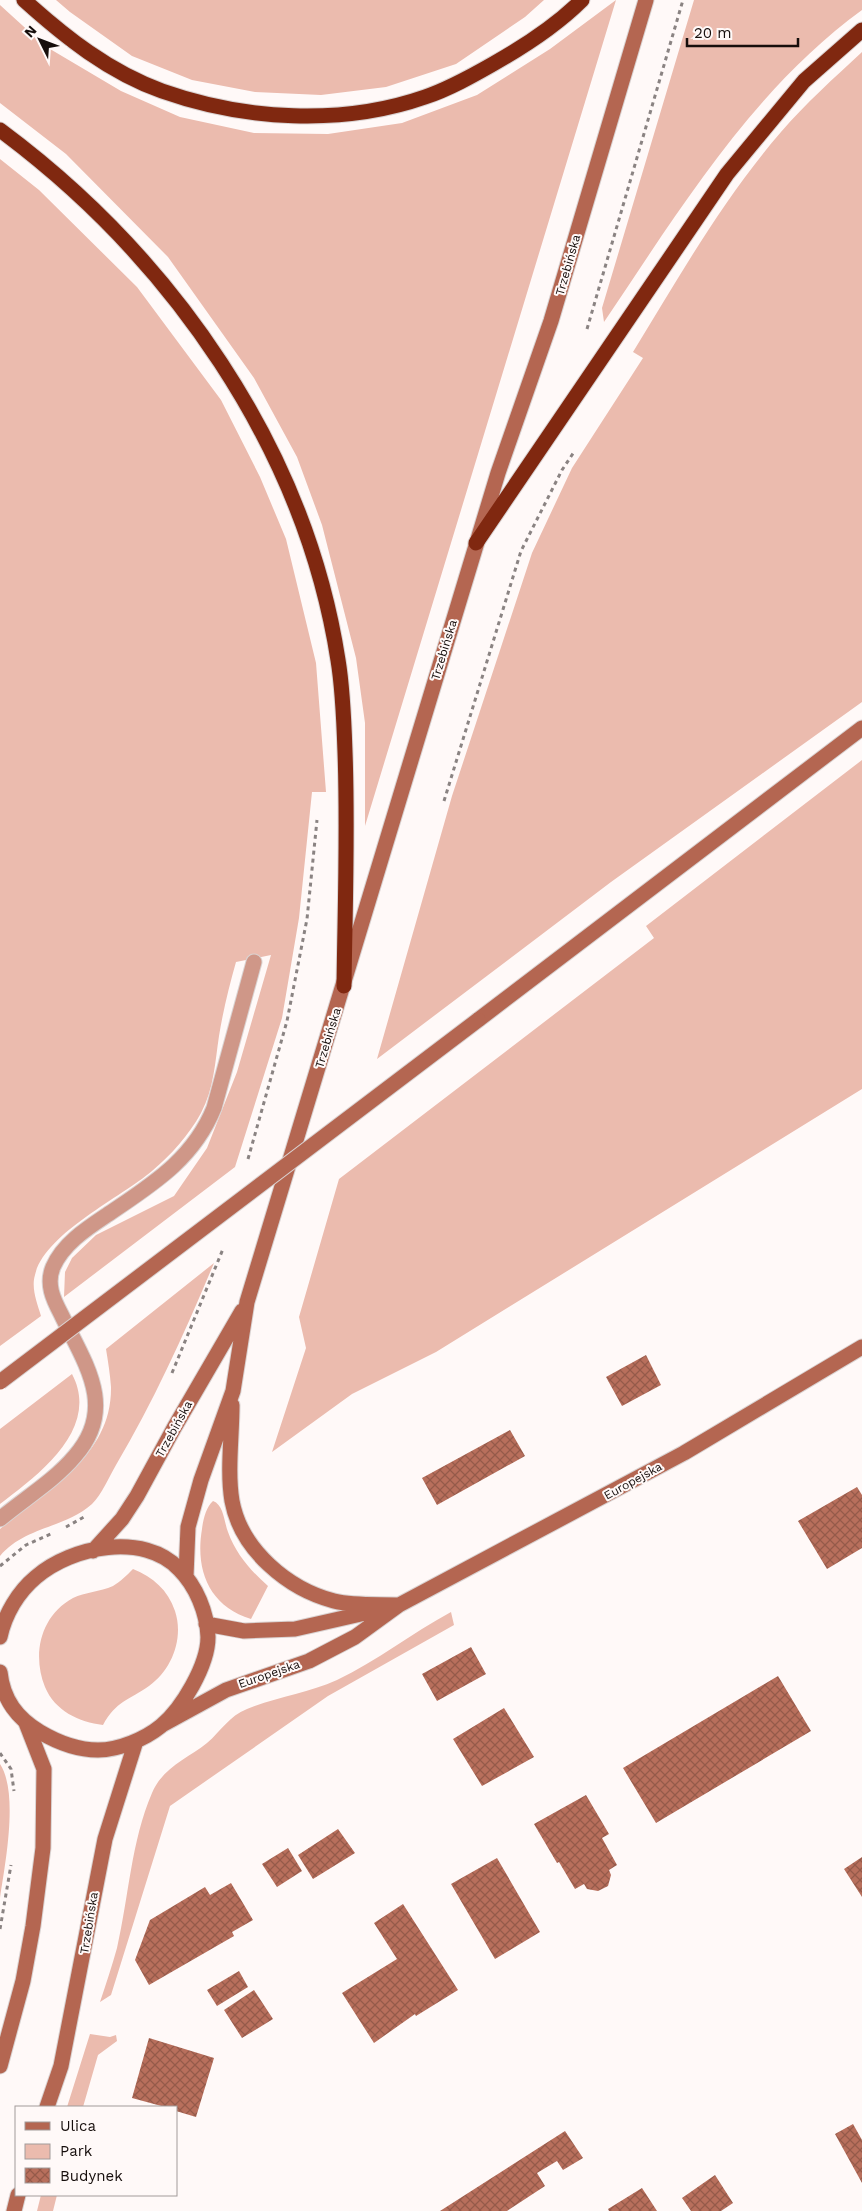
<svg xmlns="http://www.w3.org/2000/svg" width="862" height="2211" font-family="'Work Sans',sans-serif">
	<defs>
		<pattern id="building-cross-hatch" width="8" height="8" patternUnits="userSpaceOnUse" patternTransform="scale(1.25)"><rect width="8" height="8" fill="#b86f5c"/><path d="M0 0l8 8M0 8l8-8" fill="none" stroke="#955a4a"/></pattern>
	</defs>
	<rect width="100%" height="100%" fill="#fff9f8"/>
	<path fill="#ebbbae" d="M56,0h488l-19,17 -69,47 -70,23 -65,8 -66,-3 -63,-12 -60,-24 -62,-44z
		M616,0l-251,826v-103l-9,-65 -34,-133 -25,-68 -43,-79 -86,-121 -102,-103 -66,-51v-98l45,41 76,45 59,26 74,16 74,1 74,-11 75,-28 73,-46z
		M694,0h168v10c-110,80 -183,201 -258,312l-2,-14z
		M862,52v650l-251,180 -234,177 75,-263 80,-243 40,-85 71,-110 -10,-6c46,-75 90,-153 148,-220 25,-29 53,-54 81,-80z
		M0,159l39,31 98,97 84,113 39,77 26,62 30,124 10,129h-14l-13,126 -17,100 -47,149 -171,130 1,-25 7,-14 24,-23 78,-39 33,-48 30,-76 34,-117 -35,7c-7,25 -13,49 -17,74 -4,26 -5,53 -18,77 -12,22 -30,42 -49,58 -32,27 -108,63 -117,104 -4,13 2,28 6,41l-41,30z
		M862,760v329l-426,263 -84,42 -80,58 34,-104 -7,-31 40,-138 315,-241 -8,-12z
		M214,1263c-29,69 -60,138 -98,202 -7,12 -14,29 -24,39 -27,24 -68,23 -92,52v-27c45,-40 112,-71 111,-142 -1,-13 -3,-26 -5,-38z
		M72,1374c29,55 -34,101 -72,130v-75z
		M213,1501c11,4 11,21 15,31 8,22 22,38 40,54l-17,33c-42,-13 -56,-49 -49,-90 1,-9 4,-22 11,-28z
		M133,1569c20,8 35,21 42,42 9,27 -3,59 -26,75 -20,14 -33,15 -46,39 -24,-3 -48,-14 -58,-38 -13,-32 -5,-71 28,-89 12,-6 27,-6 40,-12 7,-4 14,-11 20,-17z
		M451,1612l3,13 -126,71 -158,110 -59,189 -11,7c6,-18 12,-36 17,-54 12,-52 14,-106 35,-155 11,-26 35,-34 55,-50 14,-12 22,-27 40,-34 29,-12 61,-16 90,-29 40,-19 75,-47 114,-68z
		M0,1764c19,29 5,100 0,134z
		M90,2034l20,3 6,-2 1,6 -19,14 -15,52h-16z
		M41,2195h16l-4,16h-16z"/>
	<path fill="url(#building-cross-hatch)" d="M646,1355l15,30 -39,21 -16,-29z
		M510,1430l15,26 -88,49 -15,-27z
		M857,1487l5,8v53l-35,21 -29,-48z
		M471,1647l15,27 -49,27 -15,-27z
		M778,1676l33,55 -155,92 -33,-55z
		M504,1708l30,49 -52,29 -29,-47z
		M586,1795l23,39 -7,4 15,27 -8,5 2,5 -3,11 -10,5 -11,-2 -3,-5 -9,5 -16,-27 -2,1 -23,-39z
		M338,1829l17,24 -42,26 -15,-24z
		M288,1848l14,23 -25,16 -15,-23z
		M862,1857v40l-18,-28z
		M497,1858l43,74 -45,27 -44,-75z
		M231,1883l22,37 -21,12 2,4 -85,49 -14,-25 15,-40 55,-33 5,8z
		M403,1904l55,86 -42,26 -1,-2 -41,29 -32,-50 55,-34 -23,-36z
		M239,1971l9,16 -31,19 -10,-16z
		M254,1990l19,29 -31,19 -18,-28z
		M149,2038l65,20 -18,59 -20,-6v-4h-11l-33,-9z
		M853,2124l9,16v43l-27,-49z
		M565,2131l18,27 -20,12 -6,-9 -20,12 8,13 -38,25h-67z
		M715,2175l18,28 -12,8h-30l-9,-13z
		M642,2188l15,23h-48l-1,-2z"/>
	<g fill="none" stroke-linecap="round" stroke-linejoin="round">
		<g stroke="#dad3d2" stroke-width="17">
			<path id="lane" d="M0,1519c25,-21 54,-38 75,-63 43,-49 9,-94 -14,-142 -8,-15 -15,-30 -8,-47 10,-23 33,-38 54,-52 44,-30 86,-55 107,-107l40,-146"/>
		</g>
		<g stroke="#dad3d2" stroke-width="17">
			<path id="secondary" d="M478,1020l384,-292
				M232,1405c0,31 -5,66 0,96 9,49 56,88 102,100 21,5 44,3 65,4
				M93,1551l29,-32 15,-23 37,-68 68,-117
				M186,1576l2,-49 13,-47 32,-89 14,-89 251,-829 53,-152 95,-321
				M206,1624l38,7 51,-2 88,-20
				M0,1637c5,-23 18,-45 36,-60 36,-31 108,-45 143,-8 17,17 28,43 29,68 0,28 -26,72 -47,89 -16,13 -42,24 -63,24 -20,0 -41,-8 -58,-18 -23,-14 -37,-32 -40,-60
				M162,1725l64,-35 83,-29 46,-24 44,-32 285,-152 178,-106
				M0,2066l23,-85 10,-55 10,-78 1,-79 -18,-46
				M47,2107l14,-41 44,-227 31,-98
				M14,2211l4,-16"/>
		</g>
		<g stroke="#dad3d2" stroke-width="17">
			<path id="highway" d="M24,0c41,37 85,72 138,91 82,29 180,35 263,6 24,-8 47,-21 68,-33 32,-18 63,-38 89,-64
				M0,130c171,127 305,317 338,530 5,30 6,62 7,92 3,78 0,156 -1,234
				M476,543l251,-369 77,-93 58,-51"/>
		</g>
		<path stroke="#8a8382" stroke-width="3" stroke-dasharray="4 4" stroke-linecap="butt" d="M587,329l96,-329
			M444,801l77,-250 41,-81 12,-18
			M248,1159l39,-138 20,-102 10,-99
			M172,1373l51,-124
			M66,1527l18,-10
			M0,1566l26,-21 27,-12
			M0,1753l11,16 3,22
			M0,1929l11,-64"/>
		<use href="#lane" stroke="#cf9788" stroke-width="15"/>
		<use href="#secondary" stroke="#b46651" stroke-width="15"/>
		<use href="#highway" stroke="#802810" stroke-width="15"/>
		<g stroke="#dad3d2" stroke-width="17" stroke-linecap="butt">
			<path id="secondary-bridge" d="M0,1382l478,-362"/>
		</g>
		<use href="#secondary-bridge" stroke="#b46651" stroke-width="15"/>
	</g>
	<g text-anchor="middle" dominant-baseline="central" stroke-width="4" stroke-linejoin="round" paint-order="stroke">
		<g font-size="12" fill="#160e0c" stroke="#fff9f8">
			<text transform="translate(568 265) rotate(-74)">Trzebińska</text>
			<text transform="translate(444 650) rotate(-73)">Trzebińska</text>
			<text transform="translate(328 1038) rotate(-73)">Trzebińska</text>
			<text transform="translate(174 1429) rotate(-61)">Trzebińska</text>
			<text transform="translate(633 1481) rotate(-29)">Europejska</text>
			<text transform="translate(269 1674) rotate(-19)">Europejska</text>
			<text transform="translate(89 1923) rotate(-81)">Trzebińska</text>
		</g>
	</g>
	<rect x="15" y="2106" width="162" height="90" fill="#fff9f8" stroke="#a29b9a"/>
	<rect x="25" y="2122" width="25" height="8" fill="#b46651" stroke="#a29b9a"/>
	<text x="60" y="2131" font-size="15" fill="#160e0c">Ulica</text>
	<rect x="25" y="2144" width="25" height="15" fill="#ebbbae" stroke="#a29b9a"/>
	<text x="60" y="2156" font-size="15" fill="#160e0c">Park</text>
	<rect x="25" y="2168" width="25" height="15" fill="url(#building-cross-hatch)" stroke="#a29b9a"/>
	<text x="60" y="2181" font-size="15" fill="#160e0c">Budynek</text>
	<g transform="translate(40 40) rotate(312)" stroke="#fff9f8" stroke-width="4" paint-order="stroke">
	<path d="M0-4L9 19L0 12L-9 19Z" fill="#160e0c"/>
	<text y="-8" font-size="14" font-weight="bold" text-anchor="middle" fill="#160e0c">N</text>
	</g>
	<path d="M687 38v8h111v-8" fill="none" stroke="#160e0c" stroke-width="2.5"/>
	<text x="694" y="38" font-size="15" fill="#160e0c" stroke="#fff9f8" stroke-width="4" paint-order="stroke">20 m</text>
</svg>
